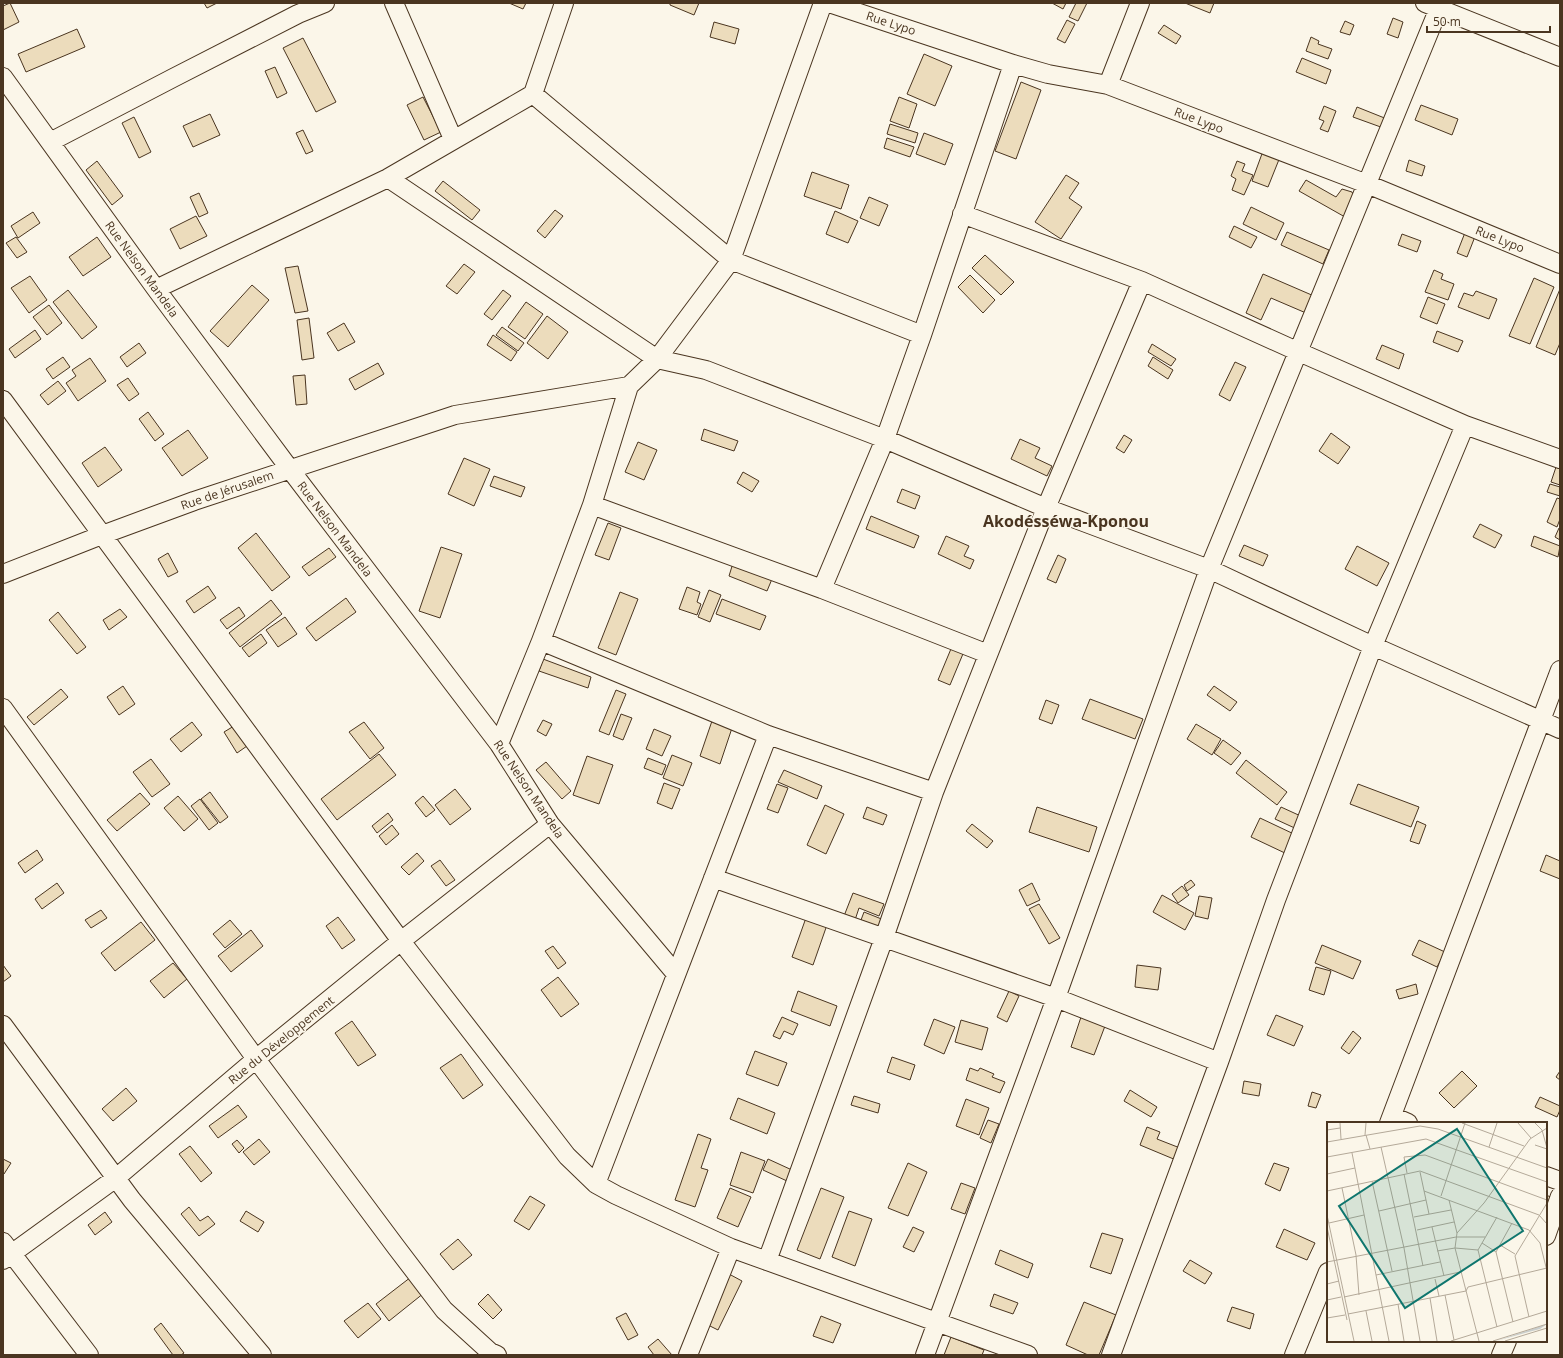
<svg xmlns="http://www.w3.org/2000/svg" width="1563" height="1358" font-family="'Open Sans',sans-serif">
	<rect width="100%" height="100%" fill="#fbf6e9"/>
	<path fill="#ecdcbc" stroke="#4a3520" d="M10,3l9,19 -16,8v-24z
		M204,3h13l-10,5z
		M509,3h17l-3,6z
		M670,3h29l-5,12 -24,-10z
		M1052,3h14l-3,6z
		M1076,3h11l-9,18 -9,-4z
		M1185,3h29l-4,10z
		M1393,18l10,4 -5,16 -11,-4z
		M1067,20l8,4 -10,19 -8,-4z
		M1345,21l9,4 -4,10 -10,-3z
		M714,22l25,7 -4,15 -25,-7z
		M1164,25l17,11 -5,8 -18,-11z
		M77,29l8,18 -59,25 -8,-18z
		M1311,37l8,4 -1,3 14,5 -4,10 -22,-8z
		M303,38l33,64 -20,10 -33,-64z
		M924,54l28,12 -17,40 -28,-12z
		M1302,58l29,12 -5,14 -30,-12z
		M275,67l12,26 -10,5 -12,-27z
		M1021,82l20,8 -25,69 -21,-8z
		M423,97l18,35 -17,8 -17,-35z
		M899,97l18,7 -8,24 -19,-7z
		M1421,105l37,14 -6,16 -37,-15z
		M1324,106l12,5 -8,21 -8,-3 4,-8 -5,-2z
		M1357,107l35,14 -3,9 -36,-13z
		M210,114l10,21 -27,12 -10,-21z
		M134,117l17,35 -12,6 -17,-35z
		M890,124l28,9 -3,10 -28,-9z
		M303,130l10,21 -7,3 -10,-21z
		M924,133l29,11 -8,21 -29,-11z
		M887,138l27,9 -4,10 -26,-9z
		M1263,151l17,6 -12,30 -16,-6z
		M1409,160l16,6 -3,10 -16,-5z
		M97,161l26,35 -11,9 -26,-35z
		M1237,161l8,3 -3,7 11,4 -9,20 -12,-5 4,-11 -5,-3z
		M812,172l37,13 -8,24 -37,-13z
		M1066,175l13,8 -10,15 13,9 -21,32 -26,-17z
		M1306,180l30,17 6,-8 10,3 3,7 -10,18 -46,-26z
		M443,181l37,29 -8,10 -37,-29z
		M199,193l9,20 -9,4 -9,-20z
		M869,197l19,8 -9,21 -19,-8z
		M1251,207l33,16 -8,17 -33,-16z
		M555,210l8,6 -18,22 -8,-7z
		M835,211l23,10 -10,22 -22,-9z
		M33,212l7,11 -22,15 -7,-12z
		M196,216l11,20 -27,13 -10,-20z
		M1234,226l23,11 -6,11 -22,-11z
		M1466,230l10,4 -9,23 -10,-4z
		M1287,232l42,18 -6,14 -42,-19z
		M1402,234l19,7 -4,11 -19,-7z
		M16,237l11,15 -10,6 -11,-15z
		M97,237l14,20 -28,19 -14,-19z
		M985,255l29,27 -13,13 -29,-27z
		M464,264l11,8 -18,22 -11,-8z
		M298,266l10,45 -13,2 -10,-45z
		M1434,270l9,4 -2,5 13,5 -6,16 -23,-8z
		M1263,274l51,22 -8,17 -35,-15 -10,22 -15,-7z
		M970,275l25,25 -12,13 -25,-26z
		M30,276l17,24 -18,13 -18,-25z
		M1534,278l20,9 -24,57 -21,-8z
		M252,285l17,15 -41,47 -18,-16z
		M1560,289v54l-5,12 -19,-8z
		M68,290l29,37 -15,12 -29,-37z
		M503,290l8,6 -19,24 -8,-6z
		M1476,291l21,8 -8,20 -31,-12 6,-14 9,3z
		M1428,297l17,7 -8,20 -17,-7z
		M526,302l17,12 -18,25 -17,-12z
		M49,305l13,18 -15,12 -14,-18z
		M547,316l21,16 -20,27 -21,-16z
		M309,318l5,40 -12,2 -5,-40z
		M344,323l11,19 -17,9 -11,-18z
		M502,327l22,16 -6,8 -22,-16z
		M35,330l6,9 -26,19 -6,-9z
		M1437,331l26,10 -5,11 -25,-10z
		M493,335l24,17 -6,9 -24,-16z
		M139,343l7,10 -19,14 -7,-10z
		M1152,344l24,15 -5,7 -23,-14z
		M1382,345l22,9 -5,15 -23,-10z
		M63,357l7,10 -17,12 -7,-10z
		M1153,357l20,13 -5,9 -20,-13z
		M90,358l16,23 -28,20 -12,-18 10,-7 -4,-6z
		M1235,362l11,5 -16,34 -11,-6z
		M378,363l6,11 -29,16 -6,-11z
		M305,375l2,29 -11,1 -3,-29z
		M128,378l11,16 -10,7 -12,-16z
		M58,381l8,10 -18,14 -8,-10z
		M148,412l16,22 -9,7 -16,-22z
		M704,429l34,12 -4,10 -33,-11z
		M188,430l20,28 -26,18 -20,-28z
		M1331,433l19,14 -12,17 -19,-13z
		M1124,435l8,5 -8,13 -8,-5z
		M1020,439l20,9 -5,10 17,8 -5,10 -36,-17z
		M638,442l19,8 -13,30 -19,-8z
		M105,447l17,23 -24,17 -16,-24z
		M464,458l26,11 -16,37 -26,-12z
		M1556,467l4,2v16l-9,-3z
		M743,472l16,9 -7,11 -15,-9z
		M494,476l31,11 -4,10 -31,-11z
		M1550,484l10,3v9l-13,-4z
		M902,489l18,7 -5,13 -18,-7z
		M1557,498l3,1v20l-3,8 -10,-5z
		M871,516l48,20 -5,12 -48,-19z
		M608,523l13,5 -12,32 -14,-5z
		M1480,524l22,11 -7,13 -22,-11z
		M1559,528l1,1v11l-5,-3z
		M256,533l34,44 -18,14 -34,-43z
		M946,536l23,10 -5,10 10,4 -4,9 -32,-15z
		M1534,536l26,10 -2,11 -27,-11z
		M1244,545l24,10 -5,11 -24,-10z
		M1357,546l32,17 -12,23 -32,-17z
		M441,547l21,7 -22,64 -21,-7z
		M329,548l7,9 -27,19 -7,-9z
		M168,553l10,19 -10,5 -10,-18z
		M1058,555l8,4 -10,24 -9,-4z
		M733,563l39,16 -5,12 -38,-15z
		M208,586l8,12 -22,15 -8,-12z
		M687,587l13,5 -3,10 4,2 -4,11 -18,-6z
		M709,590l12,5 -11,27 -12,-5z
		M620,592l18,7 -22,56 -18,-7z
		M346,598l10,14 -40,29 -10,-13z
		M722,599l44,17 -6,14 -44,-16z
		M271,600l11,14 -42,33 -11,-14z
		M239,607l6,9 -18,13 -7,-9z
		M120,609l7,8 -18,13 -6,-10z
		M58,612l28,35 -9,7 -28,-34z
		M285,617l12,17 -19,13 -12,-17z
		M261,634l6,9 -18,14 -7,-9z
		M953,644l12,5 -15,36 -12,-5z
		M543,659l48,18 -3,11 -49,-17z
		M123,686l12,18 -16,11 -12,-18z
		M1214,686l23,16 -7,9 -23,-16z
		M61,689l7,8 -34,28 -7,-8z
		M616,690l10,4 -17,41 -10,-4z
		M1090,699l53,20 -8,20 -53,-20z
		M1046,700l13,5 -7,19 -13,-5z
		M621,714l11,4 -9,22 -10,-4z
		M713,718l20,7 -13,39 -20,-8z
		M543,720l9,4 -6,12 -9,-5z
		M192,722l10,13 -21,17 -11,-13z
		M364,722l20,26 -14,11 -21,-27z
		M1196,724l25,15 -9,16 -25,-16z
		M234,726l13,20 -10,7 -13,-21z
		M654,729l17,7 -9,20 -16,-7z
		M1223,740l18,13 -10,12 -17,-12z
		M379,754l17,21 -59,45 -16,-21z
		M672,755l20,8 -9,23 -20,-8z
		M587,756l26,9 -14,39 -26,-9z
		M648,758l18,7 -4,10 -18,-7z
		M151,759l19,25 -18,13 -19,-25z
		M1246,760l41,32 -10,13 -41,-32z
		M546,762l25,29 -9,8 -26,-29z
		M784,770l38,16 -5,13 -39,-17z
		M664,783l16,6 -8,20 -15,-6z
		M777,784l11,4 -10,25 -11,-4z
		M1358,784l61,23 -8,20 -61,-23z
		M455,789l16,20 -21,16 -15,-20z
		M210,792l18,25 -8,6 -19,-24z
		M140,793l10,11 -33,27 -10,-11z
		M178,796l20,23 -14,12 -20,-23z
		M423,796l12,14 -9,7 -11,-14z
		M200,799l18,24 -9,7 -18,-24z
		M825,805l19,9 -18,40 -19,-9z
		M867,807l20,8 -4,10 -20,-7z
		M1037,807l60,20 -8,25 -60,-20z
		M1281,807l24,11 -6,12 -24,-11z
		M388,813l5,7 -16,13 -5,-7z
		M1260,818l36,17 -9,19 -36,-17z
		M1417,821l9,4 -7,19 -9,-3z
		M972,824l21,17 -6,7 -21,-17z
		M392,825l7,9 -13,11 -7,-9z
		M37,850l6,10 -18,13 -7,-10z
		M417,853l7,8 -15,14 -8,-8z
		M1546,855l14,6v18l-20,-8z
		M440,860l15,20 -9,6 -15,-20z
		M1191,880l4,5 -8,6 -3,-6z
		M57,883l7,10 -22,16 -7,-10z
		M1032,883l8,17 -13,6 -8,-16z
		M1182,886l7,9 -11,8 -6,-9z
		M853,893l31,11 -5,12 -20,-8 -4,12 -11,-4z
		M1162,895l32,18 -9,17 -32,-18z
		M1199,896l13,2 -4,21 -13,-3z
		M1039,904l21,34 -11,6 -20,-35z
		M101,910l6,8 -16,10 -6,-8z
		M864,912l20,8 -3,8 -20,-8z
		M807,915l21,7 -15,43 -21,-8z
		M338,917l17,23 -13,9 -16,-23z
		M230,920l12,14 -17,14 -12,-14z
		M141,922l14,18 -40,31 -14,-18z
		M251,930l12,16 -32,26 -13,-16z
		M1419,940l26,12 -8,15 -25,-12z
		M1322,945l39,16 -8,18 -38,-16z
		M553,946l13,17 -8,6 -13,-18z
		M173,963l14,16 -23,19 -14,-17z
		M3,965l8,11 -8,6z
		M1137,965l24,3 -3,22 -23,-3z
		M1316,967l15,4 -7,24 -15,-5z
		M558,977l21,27 -18,13 -20,-27z
		M1416,984l2,10 -19,5 -3,-9z
		M798,991l39,15 -7,20 -39,-15z
		M1009,991l10,5 -12,26 -10,-5z
		M1276,1015l27,11 -9,20 -27,-11z
		M782,1017l16,7 -5,11 -9,-4 -4,8 -7,-3z
		M1081,1017l24,9 -11,29 -23,-8z
		M934,1019l21,8 -11,27 -20,-9z
		M961,1020l27,8 -6,22 -27,-8z
		M352,1021l24,34 -18,11 -23,-33z
		M1353,1031l8,7 -12,16 -8,-6z
		M755,1051l32,12 -9,23 -32,-12z
		M461,1054l22,31 -20,14 -23,-31z
		M892,1057l23,8 -5,15 -23,-8z
		M970,1068l8,3 2,-3 14,6 -2,3 13,5 -5,11 -34,-13z
		M1462,1071l15,15 -23,22 -15,-15z
		M1560,1071v9l-4,-3z
		M1244,1081l17,3 -2,12 -17,-3z
		M126,1088l11,13 -24,20 -11,-12z
		M1130,1090l27,17 -6,10 -27,-16z
		M1312,1092l9,3 -5,13 -8,-2z
		M854,1096l26,8 -2,9 -27,-8z
		M1540,1097l20,9v4l-3,7 -22,-10z
		M738,1098l37,15 -8,21 -37,-15z
		M966,1099l23,9 -10,27 -23,-9z
		M238,1105l9,12 -29,21 -9,-12z
		M988,1120l11,4 -8,19 -11,-5z
		M1147,1127l13,5 -3,7 23,9 -4,12 -36,-15z
		M698,1134l13,5 -10,29 7,2 -13,37 -20,-7z
		M259,1139l11,13 -16,13 -11,-13z
		M237,1140l7,8 -5,5 -7,-9z
		M190,1146l22,27 -11,9 -22,-28z
		M741,1152l24,9 -12,32 -23,-8z
		M3,1159l8,4 -7,11 -1,-1z
		M768,1159l24,11 -5,11 -24,-11z
		M908,1163l19,9 -19,44 -20,-8z
		M1274,1163l15,5 -9,23 -15,-7z
		M961,1183l14,5 -10,26 -14,-5z
		M730,1188l21,9 -13,30 -21,-9z
		M821,1188l23,9 -24,62 -23,-9z
		M1546,1195l7,3 -4,10 -3,-2z
		M530,1196l15,9 -16,25 -15,-9z
		M189,1207l11,14 8,-5 7,8 -16,12 -18,-22z
		M246,1211l18,11 -6,10 -18,-11z
		M849,1211l23,8 -17,47 -23,-9z
		M105,1212l7,10 -17,13 -7,-10z
		M913,1227l11,5 -10,20 -11,-5z
		M1284,1229l31,14 -8,17 -31,-13z
		M1102,1233l21,6 -12,35 -21,-7z
		M458,1239l14,16 -19,15 -13,-16z
		M1000,1250l33,14 -5,14 -33,-14z
		M1190,1260l22,13 -7,11 -22,-13z
		M729,1274l13,7 -24,49 -14,-7z
		M411,1277l13,16 -35,28 -13,-17z
		M488,1294l14,16 -9,9 -15,-15z
		M994,1294l24,9 -5,11 -23,-8z
		M1084,1302l32,13 -17,40h-11l-22,-10z
		M368,1303l13,16 -23,19 -14,-17z
		M1232,1307l22,7 -4,15 -23,-8z
		M626,1313l12,22 -10,5 -12,-22z
		M821,1316l20,8 -8,19 -20,-7z
		M161,1323l23,30 -3,2h-8l-19,-26z
		M951,1337l33,13 -2,5h-38z
		M658,1339l14,16h-18l-6,-8z"/>
	<g fill="none" stroke-linecap="round" stroke-linejoin="round">
		<g stroke="#4a3520" stroke-width="20">
			<path id="minor" d="M394,3l59,136
				M829,3l184,61 35,10 60,11 259,99 193,80
				M1425,3l135,54
				M3,77l153,212 133,179 210,276 51,80 126,150
				M1108,85l32,-82
				M533,94l198,166 191,75
				M50,142l123,-64 125,-64 27,-11
				M388,178l269,181 49,11 179,69 161,69 163,61 164,77 187,83
				M962,214l180,67 157,71 166,73 95,34
				M156,289l232,-111 145,-84 31,-91
				M3,400l398,541 166,215 29,28 20,11 115,53 297,107
				M592,505l230,84 166,65
				M3,574l99,-39 92,-34 261,-86 174,-29
				M822,589l63,-150 37,-104 91,-271
				M541,641l227,94 166,57
				M3,708l253,351 140,188 48,63 46,42 7,3
				M499,744l42,-103 51,-136 37,-119 28,-27 74,-99 92,-257
				M713,878l343,120 163,64
				M3,1025l129,175 130,155
				M1392,1116l16,7
				M1389,1123l171,-453
				M1546,1176l14,5
				M596,1184l172,-449
				M1546,1236l14,-40
				M3,1242l86,113
				M3,1260l113,-82 140,-119 145,-118 149,-117
				M767,1261l117,-323 50,-146 112,-284 96,-227
				M688,1355l43,-107
				M925,1355l131,-357 153,-429 232,-566
				M1111,1355l108,-293 57,-162 97,-254 92,-221
				M1294,1355l34,-83
				M1501,1355l6,-14"/>
		</g>
		<use href="#minor" stroke="#fbf6e9" stroke-width="18"/>
	</g>
	<g text-anchor="middle" dominant-baseline="central" stroke-width="3" stroke-linejoin="round" paint-order="stroke">
		<g font-size="12" fill="#4a3520" stroke="#fbf6e9">
			<text transform="translate(891 23) rotate(18)">Rue Lypo</text>
			<text transform="translate(1199 120) rotate(21)">Rue Lypo</text>
			<text transform="translate(1500 239) rotate(22)">Rue Lypo</text>
			<text transform="translate(142 269) rotate(54)">Rue Nelson Mandela</text>
			<text transform="translate(227 490) rotate(-19)">Rue de Jérusalem</text>
			<text transform="translate(335 529) rotate(53)">Rue Nelson Mandela</text>
			<text transform="translate(529 789) rotate(56)">Rue Nelson Mandela</text>
			<text transform="translate(281 1040) rotate(-39)">Rue du Développement</text>
		</g>
		<g font-size="16" font-weight="bold" fill="#4a3520" stroke="#fbf6e9">
			<text x="1066" y="521">Akodésséwa-Kponou</text>
		</g>
	</g>
	<g transform="translate(1327 1122)">
		<rect width="220" height="220" fill="#fbf6e9"/>
		<path d="M220,202l-7,5 -44,12z" fill="#c9cecd"/>
		<path fill="none" stroke="#b4a999" stroke-width="1" d="M13,1l1,16M135,1l62,23M191,1l13,15M208,1l7,7 5,18M0,8l13,-2M38,13l1,-12M39,13l4,14M0,20l93,-16 18,3 109,39M208,23l12,4M54,25l23,101 16,93M162,25l8,-24M25,31l37,188M0,35l99,-18 121,43M93,50l9,42M80,51l-3,-16 21,-2 122,45M0,52l28,-6M77,52l19,92M45,59l20,90M15,66l14,67 3,40M0,69l93,-20 119,44 8,9M97,69l105,39 11,13 7,28M114,74l24,-73M122,78l8,33 -2,15 24,93M52,89l47,-11M0,93l27,126M87,95l37,-7M170,95l-19,33 19,77M2,101l35,-8M185,101l-16,29 17,70M0,105l20,93M105,105l12,49M90,108l37,-8M130,111l27,-30 46,-64 17,-11M155,121l14,9M173,123l15,9M110,129l18,-3 23,2M0,140l129,-25h29M49,153l64,-13M108,157l4,17M0,162l12,-3M118,173l9,45M17,175l116,-25M103,176l7,43M0,178l14,-3M71,182l6,37M39,189l6,30M21,192l118,-23 2,-4 79,-19M202,195l-14,-61 32,-53M0,196l18,-3M124,219l96,-30M166,219l54,-17M178,219l42,-13"/>
		<path fill="#0f766e" fill-opacity="0.15" stroke="#0f766e" stroke-width="2" d="M130,7l66,102 -118,77 -66,-102z"/>
		<rect width="220" height="220" fill="none" stroke="#4a3520" stroke-width="2"/>
	</g>
	<rect width="1563" height="1358" fill="none" stroke="#4a3520" stroke-width="8"/>
	<path d="M1427 26v6h123v-6" fill="none" stroke="#4a3520" stroke-width="2"/>
	<text x="1433" y="26" font-size="12" fill="#4a3520" stroke="#fbf6e9" stroke-width="3" paint-order="stroke">50 m</text>
</svg>
